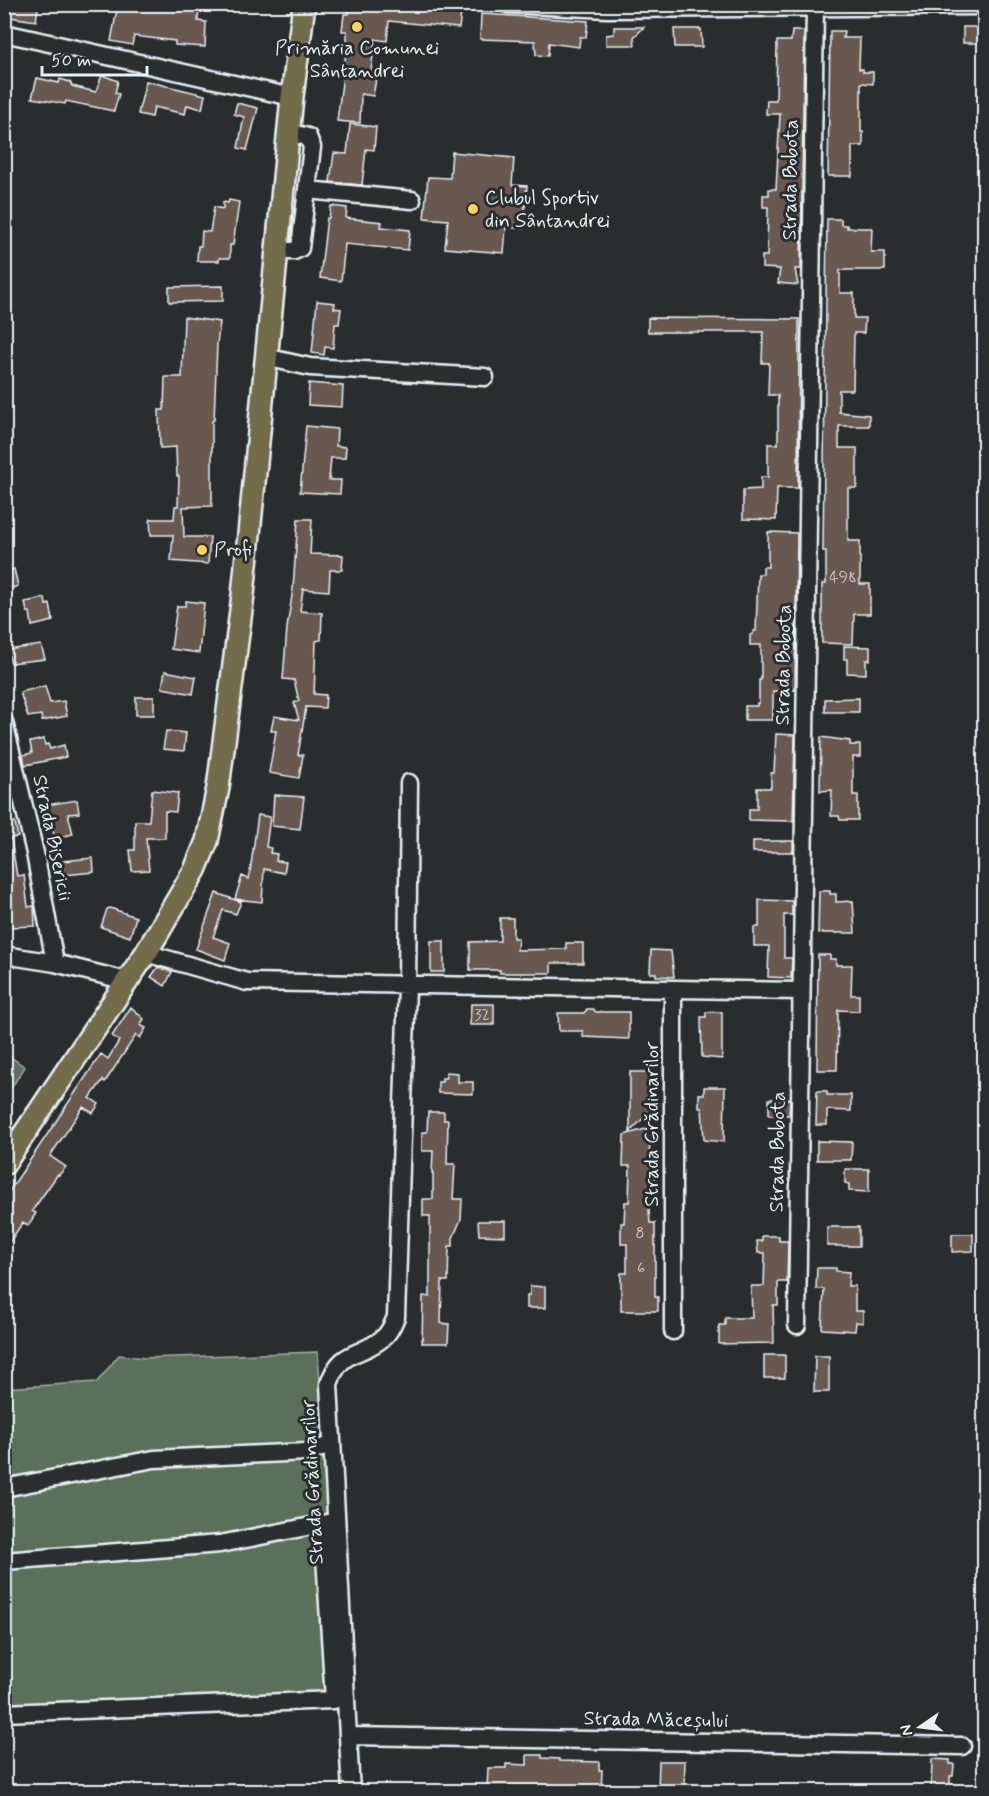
<svg xmlns="http://www.w3.org/2000/svg" width="989" height="1796" font-family="Mynerve,sans-serif">
	<rect width="100%" height="100%" fill="#2a2d2e"/>
	<filter id="ink" filterUnits="userSpaceOnUse"><feTurbulence type="fractalNoise" baseFrequency=".0167" numOctaves="2"/><feDisplacementMap in="SourceGraphic" scale="12" xChannelSelector="R" yChannelSelector="G"/><feConvolveMatrix kernelMatrix="1 2 1 2 8 2 1 2 1" color-interpolation-filters="sRGB"/></filter>
	<g filter="url(#ink)">
		<path fill="#5a6f5a" stroke="#a1b0a9" stroke-width="1.5" d="M5,1053l20,14 -20,30z
			M318,1352l22,355 -330,10 -2,-39h-3v-290l92,-6 22,-27 26,3z"/>
		<path fill="#68584f" stroke="#e8f1f8" stroke-width="1.5" d="M12,4l26,3 -2,14 -26,-4z
			M118,4l34,6 1,-5 46,-1 -1,17 8,1 -1,25 -30,-2v-4l-41,-5 -2,9 -21,-4z
			M350,4h36l75,9 -2,15 -70,-7 -2,20 -12,-2 -5,40h6l-3,17 -12,-2 -1,29 -23,-2 10,-77v-13h-5l2,-17h5z
			M481,14l107,7 -2,16h-6l-1,10 -30,-4 -1,13 -12,-1 -1,-14 -55,-2z
			M614,27h30l-10,10 1,8h-29v-10l8,-1z
			M963,27h21v16h-21z
			M674,29h27l1,18h-27z
			M792,31h12l-3,238h-6l3,16 -20,-2 2,-14 -18,-1v-12h5l1,-49h-5v-12h6v-6h7l4,-75h-14l1,-14h9l1,-59h14z
			M830,31h14l-1,7h17l-1,31h4v3h10v12l-12,-1v49h2v14h-11v30h-24z
			M102,75l16,6 -3,12 4,1 -5,17 -48,-10 -1,3 -33,-6 5,-20 22,5 1,-4 10,3 2,4 24,6z
			M146,81l59,14 -3,14 -15,-4 -2,9 -31,-7 -2,10 -14,-3z
			M237,103l21,5 -11,42 -9,-2 6,-31 -10,-3z
			M350,124l26,3 -2,23 -8,-1 -4,36 -32,-3 4,-29 13,1z
			M452,152l62,6 -2,27 15,1 -4,43 -17,-2 -2,26 -59,-5 3,-28 -24,-2 4,-41 22,1z
			M229,200l10,2 -6,43h-3v13h-11v3h-22l1,-15h3l1,-15 8,1 4,-25 9,2v-7l5,1z
			M331,206l16,2 -1,10 36,4 -1,5 29,3 -2,20 -63,-6 -4,37 -21,-3 7,-60h2z
			M827,219h14v6h6v3h25l-1,24h14v18h-45v23h14v25h11l-1,15h-10l-1,57h-14v22l30,3v11h-30v22h18v40h-9v53h12v43h10v30h-16l-1,30 -31,-1v-59h4v-33h-3z
			M223,286v15l-54,1v-15z
			M317,301l18,2 -1,5 7,1 -2,15h-4l-2,24 -8,-1 -1,8 -12,-2z
			M184,317l36,5 -3,22 -3,76 -2,1v85l-29,1 1,30h26l-2,27 -37,-3 2,-26h-22l-1,-16h24l1,-13h3l1,-30h-2l-1,-29 -16,1 -1,-38h5l1,-33h17z
			M648,318l151,1 -1,169h-21l-1,32 -33,-1v-29l18,-1v-12h7v-33h10v-49h-10l1,-32h-7l1,-31h-115z
			M309,383l34,3 -1,21 -34,-2z
			M306,426l31,3 -1,17 10,1 -1,11h-14l-2,22h12l-1,14 -40,-2z
			M298,519h14l-2,35 33,1 -1,15h-12l-1,21 -26,-2 -3,22 22,2 -1,27 -5,1 -2,53 12,1 -1,13 -19,-1 -8,48h5l-4,23 -30,-5 7,-42h-5l3,-15 25,4 -5,-17 5,-2 -5,-21 -11,-1 4,-51 6,-39z
			M768,532l29,1 -2,157 -22,1v29h-28v-14h12v-3h2v-23h2v-35h-11v-10l3,-1v-3h3l2,-57h5v-7h5z
			M14,569l4,17 -14,5v-19z
			M45,598l1,7 4,-1 3,17 -21,5 -2,-14h-3l-2,-10z
			M186,601l18,2 -5,50 -28,-4 6,-43h8z
			M41,645l4,14 -34,4 -4,-13z
			M844,646l26,1v13h-4v14l-19,-1v-14h-3z
			M165,671l31,6 -3,17 -31,-6z
			M45,686l5,17 14,-2 3,15 -25,5 -1,-6 -13,2 -8,-25z
			M136,697h18v18h-18z
			M859,698v14h-34v-13z
			M166,731l20,2 -2,18 -21,-2z
			M776,734l19,1 -2,86 -44,-1v-11h8v-21h14v-15h3z
			M821,737l29,4v4h10v12h-7v38h5v25h-18l-1,-4h-8l1,-26 -12,1z
			M44,739l1,6 3,-1 2,5 14,-4 2,12 -41,8 -2,-10 9,-2 -2,-11z
			M152,790l26,3 -2,19 -11,-1v27h-19l3,32 -17,1 -2,-21h5v-29h14z
			M274,795l30,2 -4,32 -28,-3z
			M77,800l2,13 -11,1 5,20 -18,4 -9,-33z
			M258,815l12,2 -4,30 5,1 -1,5 7,1 -1,7 10,1 -2,11 -20,-4 -2,33 -27,-3 7,-23 7,3z
			M15,822l3,15 -14,2v-16z
			M11,839l6,37 7,-1 4,32 6,-1 1,20 -25,1 -1,-34h-5v-53z
			M753,841h40v11h-40z
			M93,858l1,14 -30,3 -2,-14z
			M819,891h11v3h6v8l17,-1 2,32h-37z
			M216,893l25,9 -5,12 -13,-4 -10,27 17,6 -5,17 -29,-11z
			M759,900l33,1v14h-8v43h8l-1,20 -23,-1 1,-31h-15v-19h5z
			M110,908l26,9 -6,20 -29,-10 6,-18z
			M500,918h13v20h5l-1,12 49,-1v-6h17v20h-32v10h-51v-3h-30v-28l30,-1z
			M431,941h13v31h-13z
			M651,950l20,1 3,26 -18,-1v-3h-6z
			M818,955h12v4h6v6h16l-1,30h8v16l-21,-1 -1,60h-20z
			M158,967l14,5 -7,14 -14,-9z
			M471,1004h23v21h-24z
			M131,1007l13,12 -4,6 6,3 -6,10 -4,-3 -31,47 -2,-2 -13,18 9,6 -6,9 -10,-6 -33,49 16,11 -7,8 -1,-1 -26,37 4,2 -8,13 -5,-4 -19,28v-51l97,-145 7,5 11,-18 -7,-5z
			M587,1009h6l3,3h33v27l-46,-2v-6h-24l-1,-18h26z
			M706,1012h16v47l-20,-2 -1,-40h5z
			M446,1072l12,1v9h15v12l-35,-1v-11h4v-4h4z
			M630,1072h21l-1,9 4,4 -4,8v9l5,4 -25,26z
			M704,1087h21l-1,55 -20,-2 -2,-32h-3v-14h5z
			M817,1091h10v4h24v16l-24,-1v15h-11z
			M769,1099h21l-1,16h-20z
			M428,1112h16v8h4l-1,44h8l-2,35h9l-1,20 -8,19v8h-4l-1,35h-6l-1,42 8,1 -1,19h-26l1,-47 7,1v-81h-7v-17h10v-26h-1l1,-22h-11v-19h5z
			M649,1128l1,40h2v9h3v11h-7l1,22 1,13h5v74h3v14h-37v-38h6v-29h-6v-21h3l1,-21h4l1,-36h-7l1,-31z
			M817,1141l35,1 -1,18h-34z
			M845,1169h24v23l-20,-1v-7l-4,-1z
			M478,1221h27v15l-26,-1z
			M827,1227h32v19h-32z
			M952,1234h21v17l-21,1z
			M762,1236h17v5h9l-1,41h-9v23h-5l1,38 -55,1v-19h6v-7h27l-1,-32h13l1,-33h-7l-1,-12h5z
			M817,1268h19v3l13,1 -1,14h7v25h8v12l-7,-1 -1,9 -33,-2 2,-40h-8z
			M530,1286l15,1v21h-18v-13h3z
			M764,1355h21v23h-21z
			M815,1356h14v36h-15z
			M527,1755h15v3l17,1v2l40,1v8h3l-1,21h-114l1,-23h18v-4l21,1z
			M932,1759l18,1v4h4l-1,12h-3v15h-19z
			M659,1761h26l-1,27h-5v3h-21z"/>
		<g fill="none" stroke-linecap="round" stroke-linejoin="round">
			<g stroke="#e8f1f8" stroke-width="21">
				<path id="minor" d="M507,4l100,5 377,-3
					M4,33l288,64
					M307,190l105,10
					M276,251h18l6,-3 12,-101 -4,-10 -20,-5
					M265,357l45,10 175,10
					M4,722l31,131 20,110
					M146,953l101,29 553,9
					M4,955l51,8 72,18
					M673,990v341
					M797,1325l18,-1319
					M4,1488l150,-29 153,-7 25,-7
					M4,1561l216,-17 112,-22
					M4,1713l330,-13 -11,-176
					M349,1736l613,10
					M351,1792l-22,-408c12,-37 32,-26 55,-47 6,-5 9,-13 12,-20l11,-331 2,-203"/>
			</g>
			<g stroke="#e8f1f8" stroke-width="26">
				<path id="major" d="M4,1164l142,-211 49,-83 12,-29 11,-53 25,-193 49,-498 12,-93"/>
			</g>
			<use href="#minor" stroke="#2a2d2e" stroke-width="16"/>
			<use href="#major" stroke="#736c4b" stroke-width="21"/>
		</g>
	</g>
	<g fill="#ffd166" stroke="#2a2d2e" stroke-width="2">
		<circle cx="357" cy="27" r="6"/>
		<circle cx="473" cy="209" r="6"/>
		<circle cx="202" cy="550" r="6"/>
	</g>
	<g text-anchor="middle" dominant-baseline="central" stroke-width="6" stroke-linejoin="round" paint-order="stroke">
		<g font-size="16" fill="#c8cbce">
			<text x="843" y="577">498</text>
			<text x="482" y="1015">32</text>
			<text x="640" y="1233">8</text>
			<text x="641" y="1268">6</text>
		</g>
		<g font-size="20" fill="#e8f1f8" stroke="#2a2d2e" text-anchor="start">
			<text x="357" y="48" text-anchor="middle">Primăria Comunei<tspan x="357" dy="23">Sântandrei</tspan></text>
			<text x="485" y="198">Clubul Sportiv<tspan x="485" dy="23">din Sântandrei</tspan></text>
			<text x="214" y="550">Profi</text>
		</g>
		<g font-size="20" fill="#e8f1f8" stroke="#2a2d2e">
			<text transform="translate(791 180) rotate(-89)">Strada Bobota</text>
			<text transform="translate(784 665) rotate(-89)">Strada Bobota</text>
			<text transform="translate(52 838) rotate(78)">Strada Bisericii</text>
			<text transform="translate(652 1124) rotate(-90)">Strada Grădinarilor</text>
			<text transform="translate(778 1152) rotate(-89)">Strada Bobota</text>
			<text transform="translate(313 1482) rotate(-93)">Strada Grădinarilor</text>
			<text transform="translate(656 1720) rotate(1)">Strada Măceșului</text>
		</g>
	</g>
	<rect width="989" height="1796" fill="none" stroke="#2a2d2e" stroke-width="24"/>
	<rect x="12" y="12" width="965" height="1772" fill="none" stroke="#e8f1f8" stroke-width="2" filter="url(#ink)"/>
	<g transform="translate(920 1727) rotate(256)" stroke="#2a2d2e" stroke-width="4.5" paint-order="stroke">
	<path d="M0-4.5L10 22L0 15L-10 22Z" fill="#e8f1f8"/>
	<text y="-9" font-size="16" font-weight="bold" text-anchor="middle" fill="#e8f1f8">N</text>
	</g>
	<path d="M42 66v9h105v-9" fill="none" stroke="#e8f1f8" stroke-width="3"/>
	<text x="51" y="66" font-size="18" fill="#e8f1f8" stroke="#2a2d2e" stroke-width="4.5" paint-order="stroke">50 m</text>
</svg>
